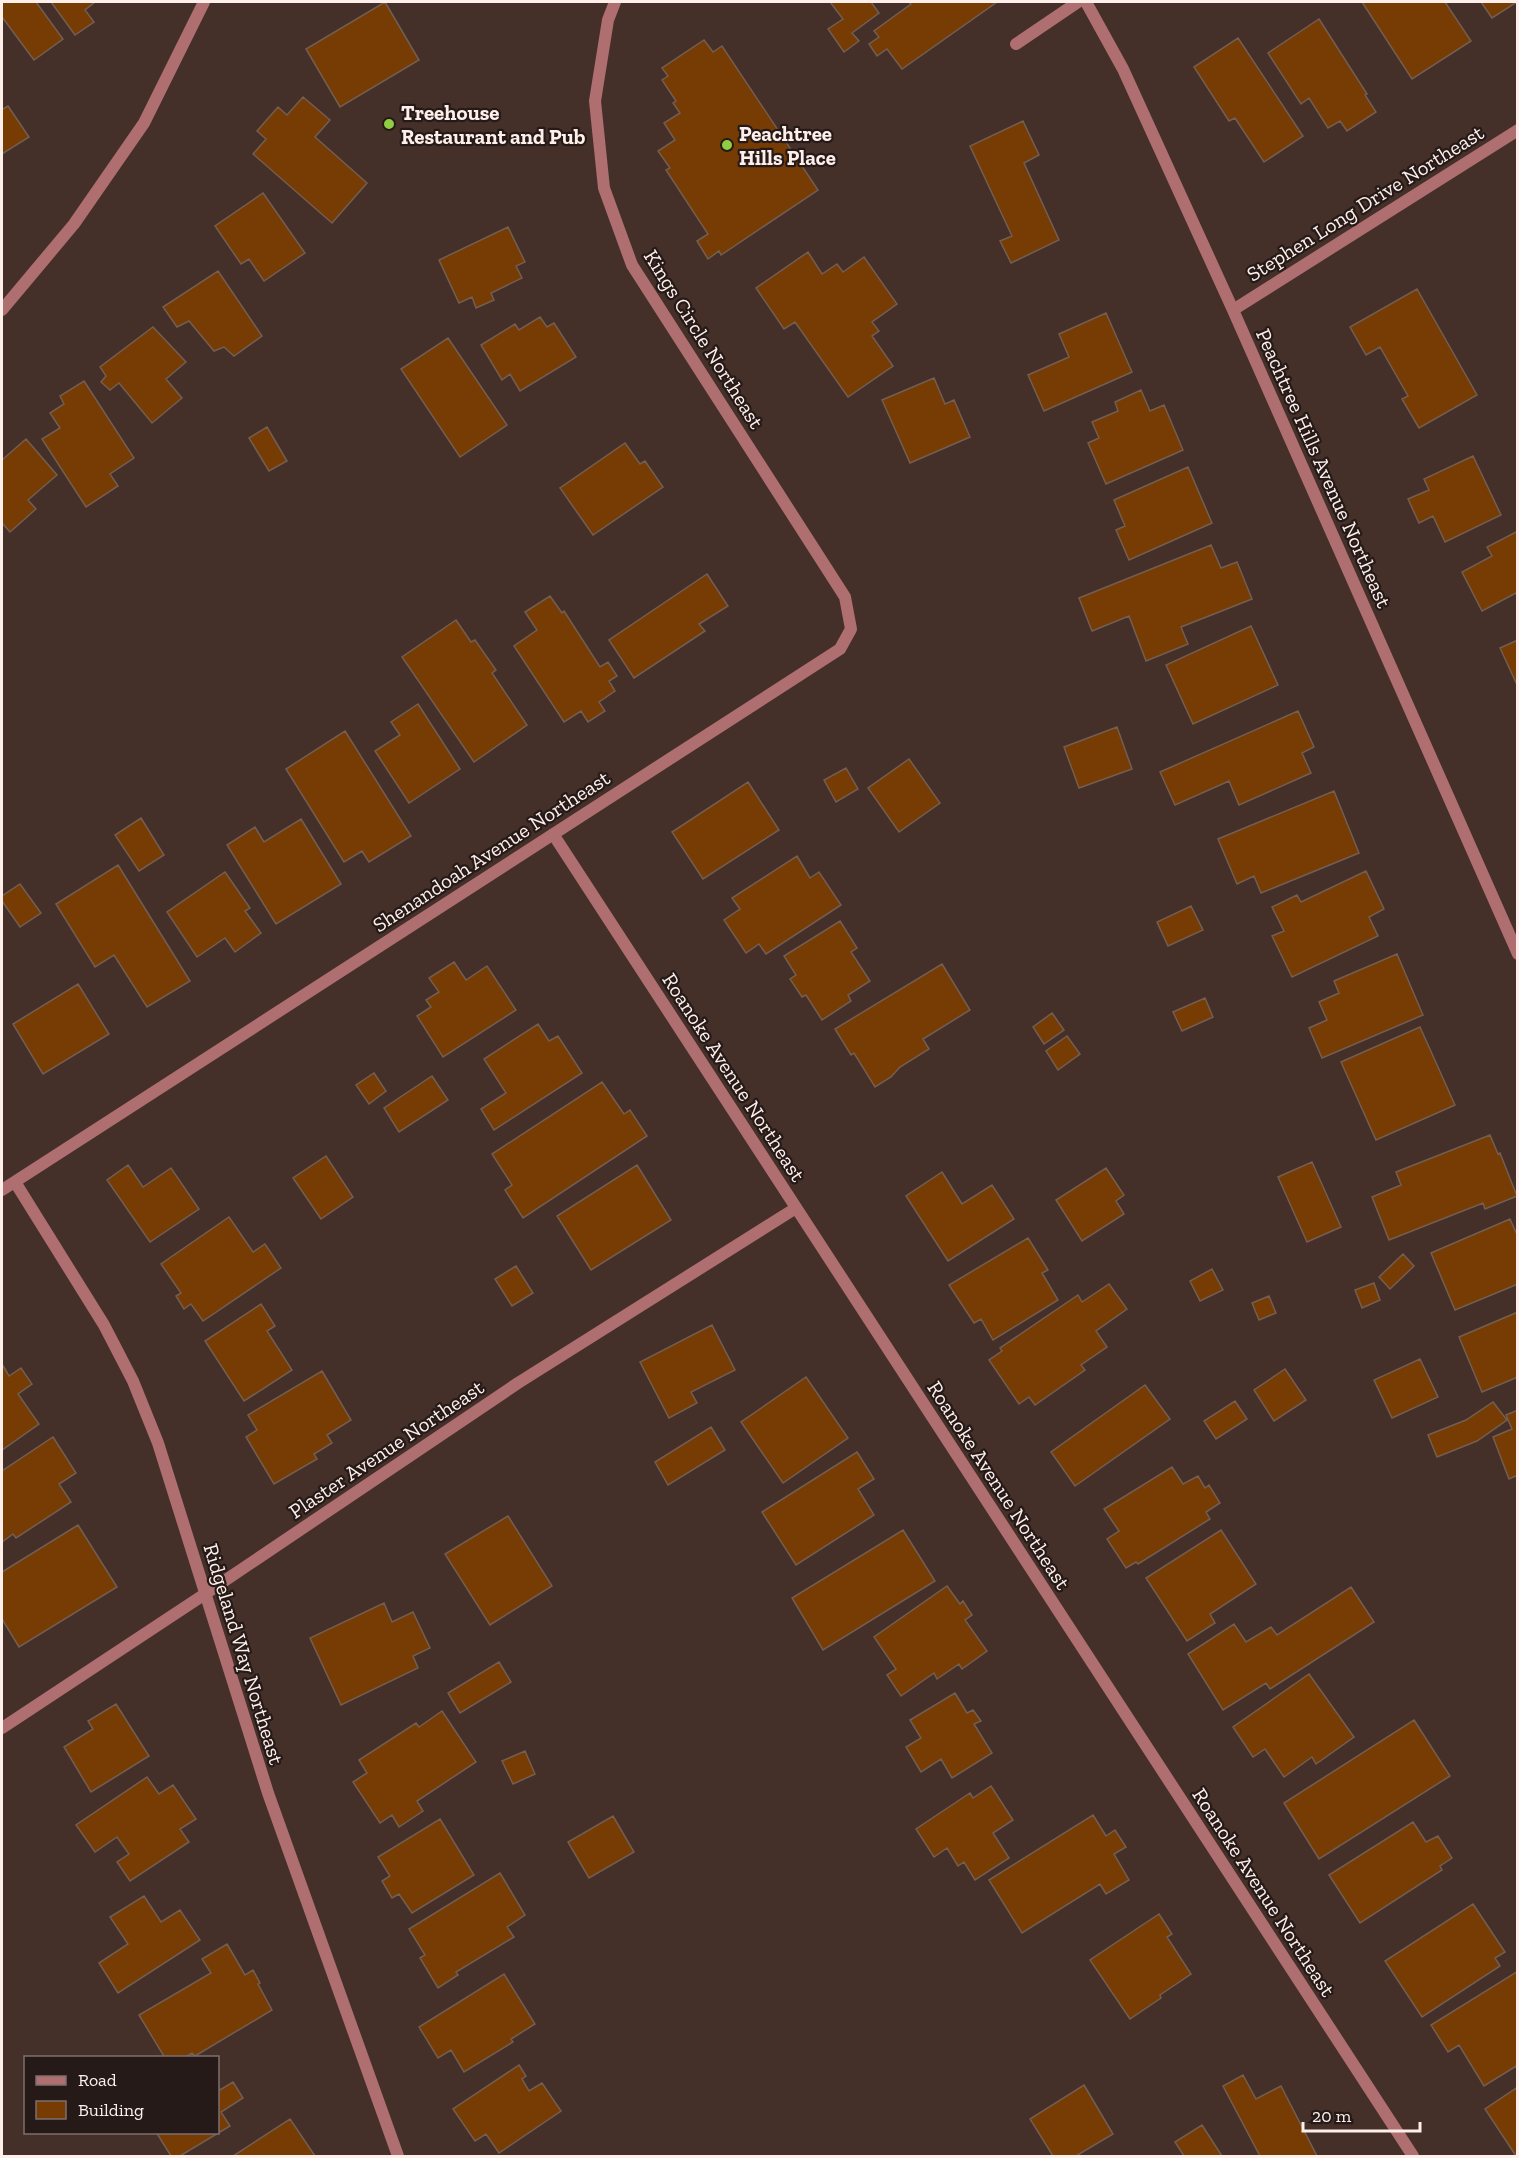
<svg xmlns="http://www.w3.org/2000/svg" width="1519" height="2158" font-family="'Zilla Slab',serif">
	<rect width="100%" height="100%" fill="#453029"/>
	<path fill="#773c04" stroke="#735e51" stroke-width="1.5" d="M2,2h34l27,37 -29,21 -32,-43z
		M51,2h44l-10,8 9,12 -19,13z
		M385,2l34,58 -79,47 -34,-58z
		M830,2h41l8,11 -27,20 7,8 -15,11 -16,-23 15,-10z
		M909,2h88l-95,67 -15,-20 -10,7 -8,-12 10,-7 -5,-6 37,-27z
		M1362,2h83l26,39 -59,38z
		M1481,2h36l-25,16z
		M1319,19l48,75 -2,1 11,17 -29,19 -7,-10 -12,7 -19,-30 -8,6 -33,-51z
		M1238,38l65,98 -39,26 -29,-44 -6,3 -35,-54z
		M704,40l9,12 9,-6 96,144 -97,65 -2,-4 -11,8 -11,-18 11,-7 -42,-64 4,-2 -12,-17 17,-11 -11,-17 16,-10 -7,-10 3,-2 -14,-21 6,-4 -6,-8z
		M303,97l27,23 -15,17 52,46 -35,40 -79,-69 13,-15 -9,-8 21,-24 9,8z
		M8,106l21,31 -27,17v-47l1,2z
		M1023,121l16,34 -15,8 35,77 -48,23 -11,-22 12,-5 -42,-90z
		M263,193l42,60 -41,28 -15,-22 -8,5 -26,-38z
		M508,227l17,35 -9,4 6,12 -31,15 3,7 -18,8 -4,-11 -13,6 -20,-43z
		M808,252l14,22 15,-10 6,8 21,-15 33,47 -25,18 7,9 -7,5 21,30 -45,31 -53,-75 -11,7 -28,-41z
		M218,271l44,65 -28,20 -10,-9 -10,4 -25,-30 -12,6 -14,-20z
		M1417,289l60,106 -58,33 -17,-29 6,-3 -28,-49 -14,8 -16,-28z
		M1106,313l26,59 -88,39 -16,-36 41,-18 -10,-23z
		M540,317l7,10 7,-4 22,34 -56,34 -10,-17 -8,6 -21,-35 34,-21 4,6z
		M153,327l33,35 -20,17 16,19 -30,25 -33,-40 -9,7 -9,-8 5,-6 -6,-9z
		M448,338l59,87 -47,32 -59,-88z
		M934,378l11,26 9,-4 16,37 -60,26 -28,-63z
		M84,381l50,77 -24,16 8,12 -32,21 -44,-68 18,-11 -10,-15 14,-9 -4,-8z
		M1141,390l9,21 14,-6 19,45 -77,34 -18,-41 11,-5 -7,-16 26,-11 -3,-9z
		M267,427l20,34 -18,10 -20,-33z
		M26,439l31,36 -29,25 8,9 -26,23 -8,-9v-63z
		M625,443l15,21 5,-3 18,26 -70,48 -33,-47z
		M1473,456l28,59 -56,27 -12,-26 -14,7 -11,-24 21,-9 -5,-11z
		M1188,467l24,56 -83,37 -13,-30 9,-4 -11,-26z
		M1518,531v61l-36,19 -20,-39 30,-16 -5,-9z
		M1211,545l10,23 16,-6 15,37 -71,28 7,17 -42,17 -17,-45 -37,15 -13,-33z
		M707,574l21,32 -29,18 6,7 -71,47 -25,-38z
		M550,596l12,17 2,-2 36,56 8,-5 9,14 -8,5 6,10 -16,11 6,9 -17,11 -7,-11 -17,11 -50,-76 23,-16 -12,-18z
		M456,620l15,22 4,-2 21,30 -4,3 35,52 -53,37 -72,-105z
		M1251,626l27,59 -85,39 -27,-59z
		M1518,640v47l-18,-39z
		M418,704l42,65 -51,34 -34,-52 25,-16 -9,-13z
		M1298,711l16,36 -12,6 9,20 -72,32 -10,-24 -54,24 -15,-33z
		M1117,727l15,42 -53,19 -15,-41z
		M345,731l66,105 -42,26 -7,-11 -18,11 -58,-93z
		M909,759l31,44 -41,29 -31,-44z
		M846,768l12,21 -22,13 -12,-22z
		M748,782l31,48 -76,49 -31,-47z
		M1334,791l25,62 -98,40 -7,-17 -17,8 -19,-45z
		M141,818l23,37 -25,16 -24,-36z
		M301,819l40,65 -65,40 -49,-79 28,-18 9,15z
		M797,856l13,22 9,-6 22,33 -75,49 -7,-10 -13,9 -22,-33 16,-11 -8,-11z
		M118,865l72,116 -43,26 -33,-52 -19,12 -39,-63z
		M1366,871l18,38 -15,8 9,19 -86,41 -20,-41 12,-5 -12,-24 25,-12 4,7z
		M225,872l25,36 -5,3 16,22 -26,19 -10,-14 -28,19 -30,-45z
		M20,884l21,29 -21,14 -18,-26v-5z
		M1191,906l12,24 -35,16 -11,-24z
		M840,921l17,27 -6,4 19,29 -22,14 3,6 -29,19 -16,-25 -4,2 -12,-18 6,-4 -12,-19z
		M1397,954l26,61 -101,43 -13,-30 18,-8 -8,-18 20,-9 -5,-12z
		M454,962l12,18 21,-14 29,44 -73,47 -26,-41 14,-9 -5,-7 13,-8 -10,-14z
		M942,964l28,46 -47,29 6,10 -29,18 -9,10 -16,10 -21,-34 -3,2 -16,-26z
		M78,984l31,50 -66,40 -30,-50z
		M1205,998l8,19 -31,14 -9,-19z
		M1052,1013l12,17 -20,14 -11,-17z
		M538,1024l11,17 9,-5 24,37 -88,57 -13,-21 25,-16 -22,-34z
		M1420,1027l35,78 -79,35 -35,-78z
		M1067,1036l13,18 -22,16 -12,-19z
		M374,1073l12,18 -17,13 -13,-19z
		M432,1076l16,24 -49,32 -15,-24z
		M602,1082l22,32 6,-4 17,26 -124,82 -18,-28 7,-5 -20,-31z
		M1490,1135l8,19 2,-1 17,43 -32,13 -2,-6 -94,37 -17,-43 29,-12 -5,-13z
		M326,1156l27,41 -32,22 -28,-41z
		M1312,1162l29,65 -34,15 -29,-65z
		M128,1165l15,22 28,-19 28,41 -49,33 -43,-62z
		M637,1165l34,55 -80,50 -34,-54z
		M1106,1168l18,27 -8,6 8,13 -42,27 -26,-41z
		M942,1172l20,32 30,-19 22,34 -66,42 -42,-65z
		M229,1217l24,35 12,-8 16,24 -78,53 -12,-17 -7,5 -8,-13 5,-3 -20,-29z
		M1510,1219l8,18v47l-63,26 -24,-57z
		M1028,1238l20,32 -6,3 16,27 -65,40 -12,-21 -7,4 -25,-38z
		M1403,1254l11,12 -24,23 -11,-12z
		M516,1266l17,27 -21,13 -17,-27z
		M1212,1269l11,21 -23,11 -10,-20z
		M1374,1283l6,17 -18,8 -7,-18z
		M1109,1284l18,25 -31,22 11,16 -26,18 4,5 -50,35 -6,-8 -10,7 -30,-44 13,-9 -2,-3 78,-53 4,7z
		M1269,1296l7,17 -17,7 -7,-17z
		M261,1304l14,22 -8,5 25,39 -48,31 -39,-60z
		M1518,1312v65l-36,15 -23,-55z
		M712,1325l23,45 -44,22 6,11 -28,15 -29,-56z
		M1420,1359l18,38 -46,21 -18,-38z
		M2,1364l7,12 12,-8 11,16 -14,10 21,30 -37,26z
		M1285,1369l21,31 -32,21 -20,-31z
		M322,1371l29,49 -24,15 5,8 -18,11 3,5 -43,25 -28,-47 11,-7 -9,-15z
		M806,1377l42,61 -65,45 -42,-61z
		M1145,1385l25,34 -95,67 -24,-34z
		M1235,1401l12,18 -31,20 -12,-18z
		M1493,1402l14,18 -30,21 -40,16 -9,-22 38,-15z
		M1518,1410v65l-9,4 -16,-42 19,-8 -6,-14z
		M711,1427l14,23 -57,35 -13,-23z
		M53,1437l23,36 -17,11 12,18 -55,36 -3,-4 -11,8v-71z
		M857,1452l17,27 -16,10 16,26 -78,50 -34,-53z
		M1172,1467l11,17 15,-8 7,12 4,-3 11,18 -14,9 4,7 -72,45 -2,-2 -10,6 -19,-29 12,-8 -15,-22z
		M508,1516l44,70 -62,39 -45,-71z
		M78,1525l39,62 -98,60 -17,-28v-47z
		M903,1530l32,51 -112,69 -31,-52z
		M1221,1530l35,54 -46,30 5,9 -28,18 -41,-63z
		M947,1586l13,18 3,-3 9,14 -7,5 22,31 -25,18 -3,-5 -22,15 -3,-6 -33,23 -14,-21 9,-6 -22,-32z
		M1351,1587l23,35 -104,67 -4,-6 -43,27 -35,-56 46,-30 12,18 25,-15 6,8z
		M384,1603l8,19 21,-10 17,36 -17,8 5,12 -77,37 -31,-67z
		M499,1662l12,20 -51,31 -12,-20z
		M1309,1674l45,63 -38,27 -4,-7 -28,20 -19,-28 -12,8 -20,-30z
		M955,1693l12,20 6,-3 8,11 -7,3 18,29 -40,25 -11,-19 -20,13 -15,-25 15,-9 -11,-18z
		M116,1704l33,52 -58,36 -27,-45 29,-18 -5,-8z
		M442,1711l34,51 -59,39 6,10 -24,16 -7,-12 -12,8 -27,-41 14,-9 -8,-13 57,-37 3,4z
		M1414,1720l36,56 -131,83 -35,-56z
		M525,1751l10,23 -22,10 -11,-23z
		M147,1777l12,17 14,-9 23,34 -16,10 9,13 -59,39 -13,-19 12,-8 -12,-17 -22,15 -19,-27z
		M991,1786l22,34 -20,13 16,25 -34,22 -11,-18 -6,4 -11,-18 -13,9 -18,-28 54,-36 3,5z
		M1093,1815l13,21 9,-6 11,17 -12,7 15,26 -23,14 -6,-10 -78,49 -33,-53z
		M613,1816l21,36 -45,26 -21,-36z
		M440,1819l34,56 -62,38 -13,-19 -7,4 -10,-17 8,-5 -12,-19z
		M1413,1822l13,20 12,-6 14,22 -12,8 2,4 -82,53 -31,-48z
		M500,1873l25,42 -18,12 7,10 -58,35 2,3 -20,13 -18,-30 5,-3 -16,-26z
		M144,1896l17,26 19,-12 20,30 -82,53 -19,-30 29,-19 -18,-27z
		M1473,1904l32,48 -10,6 5,8 -78,51 -37,-56z
		M1159,1914l13,20 -5,3 24,37 -31,21 1,3 -31,21 -40,-59z
		M227,1944l18,31 8,-5 7,13 -2,1 14,26 -77,46 -3,-3 -8,5h-19l-26,-43 72,-42 -9,-14z
		M1518,1971v94l-34,21 -25,-41 -11,7 -17,-27z
		M504,1974l31,50 -24,15 2,3 -49,30 -13,-22 -13,8 -19,-31z
		M519,2065l7,11 -4,3 7,12 13,-8 19,28 -62,42 -13,-19 -11,7 -22,-32z
		M1243,2075l13,24 25,-13 36,70h-57l-37,-70z
		M233,2082l10,16 -22,14 9,14 -50,30h-9l-15,-24h62v-45l2,3z
		M1084,2085l29,49 -37,22h-23l-23,-37z
		M1518,2087v69h-2l-31,-47z
		M290,2119l25,37h-82z
		M1202,2125l20,31h-38l-9,-14z"/>
	<g fill="none" stroke-linecap="round" stroke-linejoin="round">
		<path stroke="#af6e6f" stroke-width="12" d="M1016,44l62,-42"/>
		<path stroke="#af6e6f" stroke-width="12" d="M1086,2l37,67 110,241 285,644
			M2,310l72,-86 70,-101 60,-121
			M1233,310l285,-180
			M553,834l860,1322
			M15,1182l89,143 29,56 25,62 110,350 130,363
			M2,1190l838,-541 11,-20 -6,-32 -213,-332 -28,-77 -9,-87 13,-81 7,-18
			M2,1728l203,-134 313,-211 278,-175"/>
	</g>
	<g fill="#8fcd42" stroke="#251a18" stroke-width="2">
		<circle cx="389" cy="124" r="6"/>
		<circle cx="727" cy="145" r="6"/>
	</g>
	<g text-anchor="middle" dominant-baseline="central" stroke-width="4.5" stroke-linejoin="round" paint-order="stroke">
		<g font-size="21" font-weight="bold" fill="#feefea" stroke="#251a18" text-anchor="start">
			<text x="401" y="112">Treehouse<tspan x="401" dy="24">Restaurant and Pub</tspan></text>
			<text x="739" y="133">Peachtree<tspan x="739" dy="24">Hills Place</tspan></text>
		</g>
		<g font-size="21" fill="#feefea" stroke="#251a18">
			<text transform="translate(1365 203) rotate(-32)">Stephen Long Drive Northeast</text>
			<text transform="translate(704 339) rotate(58)">Kings Circle Northeast</text>
			<text transform="translate(1324 468) rotate(66)">Peachtree Hills Avenue Northeast</text>
			<text transform="translate(491 851) rotate(-33)">Shenandoah Avenue Northeast</text>
			<text transform="translate(734 1077) rotate(57)">Roanoke Avenue Northeast</text>
			<text transform="translate(386 1449) rotate(-34)">Plaster Avenue Northeast</text>
			<text transform="translate(999 1485) rotate(57)">Roanoke Avenue Northeast</text>
			<text transform="translate(244 1654) rotate(73)">Ridgeland Way Northeast</text>
			<text transform="translate(1264 1892) rotate(57)">Roanoke Avenue Northeast</text>
		</g>
	</g>
	<rect width="1519" height="2158" fill="none" stroke="#feefea" stroke-width="6"/>
	<rect x="24" y="2056" width="195" height="78" fill="#251a18" stroke="#7c6f6c" stroke-width="1.5"/>
	<rect x="36" y="2076" width="30" height="9" fill="#af6e6f" stroke="#7c6f6c" stroke-width="1.5"/>
	<text x="78" y="2086" font-size="18" fill="#feefea">Road</text>
	<rect x="36" y="2101" width="30" height="18" fill="#773c04" stroke="#7c6f6c" stroke-width="1.5"/>
	<text x="78" y="2116" font-size="18" fill="#feefea">Building</text>
	<path d="M1303 2122v9h117v-9" fill="none" stroke="#feefea" stroke-width="3"/>
	<text x="1312" y="2122" font-size="18" fill="#feefea" stroke="#251a18" stroke-width="4.5" paint-order="stroke">20 m</text>
</svg>
